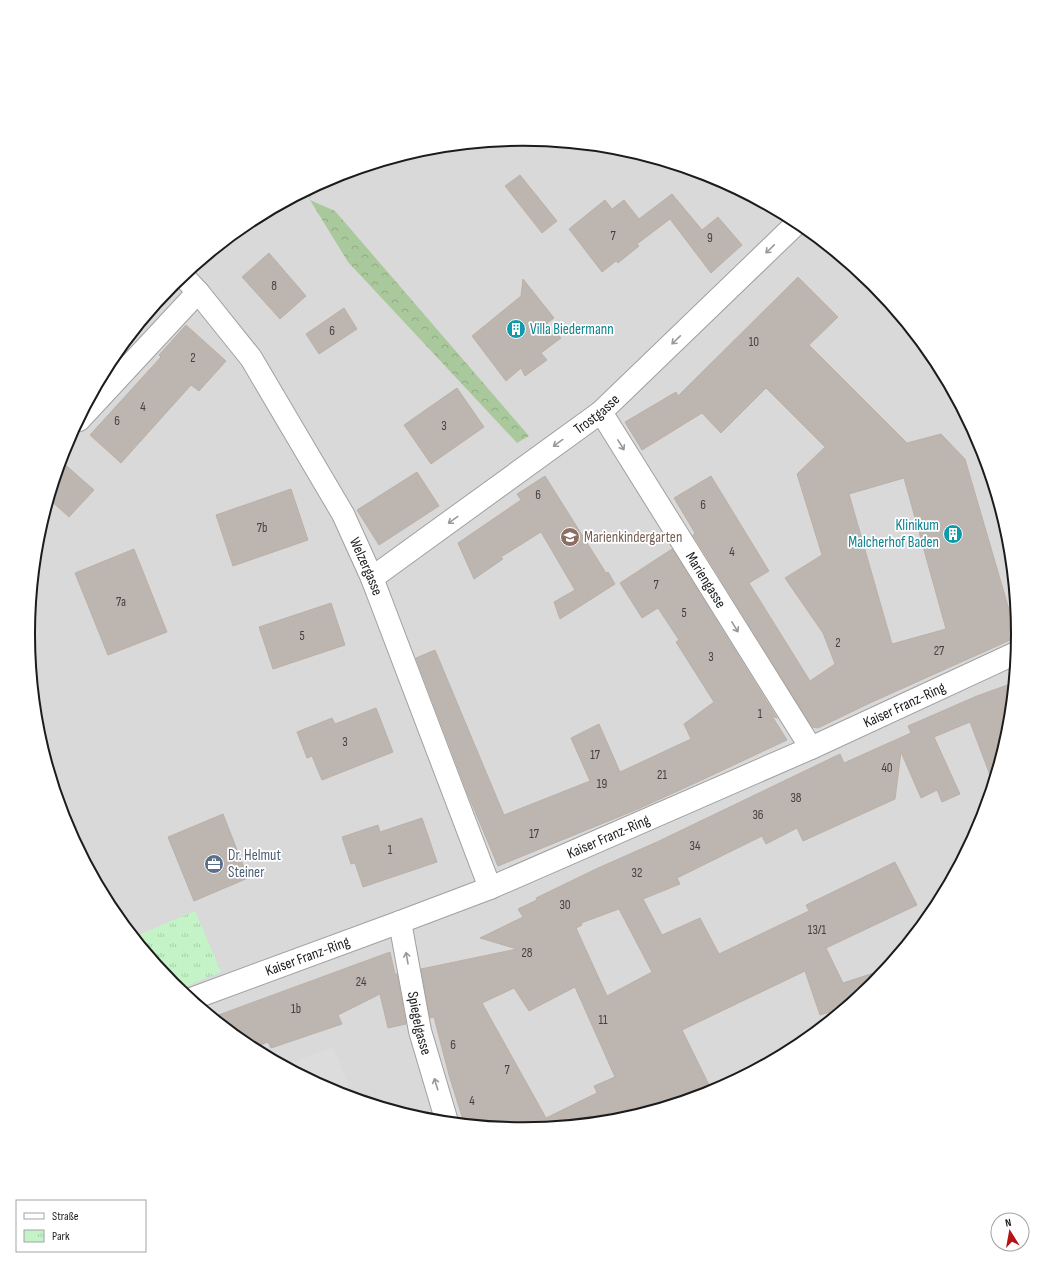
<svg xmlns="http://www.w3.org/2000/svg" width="1046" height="1268" font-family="'Sofia Sans Condensed',sans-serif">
	<defs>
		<pattern id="forest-crowns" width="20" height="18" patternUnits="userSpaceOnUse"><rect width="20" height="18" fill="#a9c89b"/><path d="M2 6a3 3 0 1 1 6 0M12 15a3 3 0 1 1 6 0" fill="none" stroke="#91ab85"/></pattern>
		<pattern id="park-tufts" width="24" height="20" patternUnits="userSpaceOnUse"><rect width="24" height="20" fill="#c3f3c6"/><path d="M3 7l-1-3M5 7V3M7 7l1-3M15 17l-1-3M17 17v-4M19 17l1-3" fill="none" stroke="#a7d0aa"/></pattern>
	</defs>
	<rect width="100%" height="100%" fill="#ece9e3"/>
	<path fill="#dad9d9" d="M30 634a493 493 0 1 1 986 0a493 493 0 1 1-986 0Z"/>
	<path fill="url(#forest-crowns)" d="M312,188l-2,12 25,11 194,225 -12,7 -169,-181 -38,-62 -2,-10z"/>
	<path fill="url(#park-tufts)" d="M195,911l26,61 -41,17 -7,-5 -35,-42 -2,-6z"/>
	<path fill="#dcdcdc" d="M333,1047l20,50 -20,-6 -48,-26z"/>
	<path fill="#bcb5b0" stroke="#bcb0a7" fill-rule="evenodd" d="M520,175l37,46 -15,12 -37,-47z
		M672,194l30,36 16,-13 24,28 -31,28 -41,-54 -33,25 2,2 -21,17 -2,-2 -14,11 -33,-43 36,-29 7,9 12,-9 15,19z
		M269,253l37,43 -26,23 -38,-42z
		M798,277l40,40 -29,28 98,98 34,-9 24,25 52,178 -145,65 -54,26 -6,-1 -119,-192 2,-2 -21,-35 37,-22 58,95 -20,12 61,98 25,-17 -12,-31 -38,-55 37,-23 -25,-81 28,-27 -59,-59 -45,45 -19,-20 -60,37 -17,-28 51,-30 2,4zM904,478l42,151 -54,15 -43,-150z
		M523,279l31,39 -7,5 14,15 -20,15 6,7 -22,16 -4,-8 -15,13 -34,-45 49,-40z
		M344,308l13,21 -38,25 -13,-20z
		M186,325l40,36 -27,30 -8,-6 -70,78 -31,-28 71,-78 -2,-2z
		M457,388l27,39 -53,37 -27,-39z
		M61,461l33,29 -25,27 -20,-18z
		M417,472l22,34 -60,39 -22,-35z
		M545,476l61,97 2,-1 7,12 -55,35 -6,-17 21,-12 -34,-58 -40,25 2,2 -29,20 -16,-36 63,-43 -4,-6z
		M291,489l17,51 -75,26 -17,-51z
		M134,549l33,83 -59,23 -33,-82z
		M672,549l105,169 -5,-2 15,24 -83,39 -66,30 -140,57 -29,-69 -53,-139 19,-8 69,165 86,-34 -19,-43 28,-14 21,48 71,-33 -7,-15 30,-22 -38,-60 3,-2 -21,-32 -16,10 -22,-35z
		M331,603l14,42 -72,24 -14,-42z
		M1013,683l-5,48 -15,52 -23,-61 -36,15 26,57 -18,8 -5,-12 -16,8 -20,-46 -6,47 -92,42 -6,-13 -31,16 -4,-8 -85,42 3,6 -37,15 19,36 38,-17 19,36 90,-43 -3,-6 89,-43 22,43 -91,43 17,35 43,-14 -13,15 -29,24 -24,7 -15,-44 -123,59 30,61 -93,29 -96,9 -59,-6 -15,-48 -15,-58 -4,1 -9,-49 96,-20 -37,-11 43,-21 -5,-8 19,-9 -1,-2 62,-30 59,-26 183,-88 4,9 67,-30 -3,-7 69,-30zM619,909l33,63 -45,24 -31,-68 6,-3 -1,-2zM575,987l40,90 -21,9 3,7 -51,25 -64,-115 32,-15 15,23z
		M376,708l17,44 -71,28 -10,-24 -5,2 -10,-26 35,-14 3,6z
		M223,814l25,64 -54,23 -26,-64z
		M422,818l15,44 -74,25 -8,-24 -4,1 -9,-27 36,-12 2,7z
		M390,952l5,22h2l9,50 -18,4 -8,-34 -42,21 4,9 -71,24 -3,-6 -15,6 -5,-3 -35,-28z"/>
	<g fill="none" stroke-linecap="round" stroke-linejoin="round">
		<g stroke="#a0a0a0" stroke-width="24">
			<g id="street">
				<path id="s1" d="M183,276l15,16 53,66 92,156 29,64 118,310"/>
				<path id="s2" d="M601,412l210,336"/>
				<path d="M79,420l119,-128"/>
				<path id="s3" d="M372,578l229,-166 197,-190"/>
				<path id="s4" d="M400,922l20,109 27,91"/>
				<path id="s5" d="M191,999l209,-77 90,-34 321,-140 205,-95"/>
			</g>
		</g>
		<use href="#street" stroke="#fff" stroke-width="22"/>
	</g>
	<defs><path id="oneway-shaft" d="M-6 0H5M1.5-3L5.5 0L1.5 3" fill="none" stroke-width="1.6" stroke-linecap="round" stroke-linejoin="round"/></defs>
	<g stroke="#999">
		<use href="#oneway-shaft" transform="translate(770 249) rotate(136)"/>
		<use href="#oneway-shaft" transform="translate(676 340) rotate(136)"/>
		<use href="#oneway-shaft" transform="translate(558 443) rotate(144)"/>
		<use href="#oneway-shaft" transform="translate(621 445) rotate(58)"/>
		<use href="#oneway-shaft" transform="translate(453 520) rotate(144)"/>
		<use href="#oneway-shaft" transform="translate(735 627) rotate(58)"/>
		<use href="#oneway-shaft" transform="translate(407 958) rotate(-100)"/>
		<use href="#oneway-shaft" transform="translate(436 1084) rotate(-107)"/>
	</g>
	<defs>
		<g id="building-disc" transform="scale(1)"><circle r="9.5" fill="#0f9aa8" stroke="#fff"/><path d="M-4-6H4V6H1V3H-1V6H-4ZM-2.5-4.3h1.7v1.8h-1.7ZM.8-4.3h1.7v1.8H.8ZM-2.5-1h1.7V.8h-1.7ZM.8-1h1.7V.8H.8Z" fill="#fff"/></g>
		<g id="school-disc" transform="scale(1)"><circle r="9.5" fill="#8d6e63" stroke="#fff"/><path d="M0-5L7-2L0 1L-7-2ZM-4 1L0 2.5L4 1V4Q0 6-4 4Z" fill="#fff"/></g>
		<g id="office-disc" transform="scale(1)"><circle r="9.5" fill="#5c6f8a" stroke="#fff"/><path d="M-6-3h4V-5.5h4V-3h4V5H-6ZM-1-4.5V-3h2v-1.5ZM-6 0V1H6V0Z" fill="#fff"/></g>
	</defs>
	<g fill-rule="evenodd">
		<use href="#building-disc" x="516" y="329"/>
		<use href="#building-disc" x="953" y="534"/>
		<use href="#school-disc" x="570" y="537"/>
		<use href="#office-disc" x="214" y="864"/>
	</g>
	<g text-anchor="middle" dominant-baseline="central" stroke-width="3.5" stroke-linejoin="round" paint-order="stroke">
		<g font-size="13" fill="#444241">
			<text x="613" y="236">7</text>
			<text x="710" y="238">9</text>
			<text x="274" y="286">8</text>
			<text x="332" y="331">6</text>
			<text x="754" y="342">10</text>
			<text x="193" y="358">2</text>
			<text x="143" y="407">4</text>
			<text x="117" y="421">6</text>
			<text x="444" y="426">3</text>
			<text x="538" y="495">6</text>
			<text x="703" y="505">6</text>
			<text x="262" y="528">7b</text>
			<text x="732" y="552">4</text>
			<text x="656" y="585">7</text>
			<text x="121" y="602">7a</text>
			<text x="684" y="613">5</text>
			<text x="302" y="636">5</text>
			<text x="838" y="643">2</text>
			<text x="939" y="651">27</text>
			<text x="711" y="657">3</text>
			<text x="760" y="714">1</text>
			<text x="345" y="742">3</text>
			<text x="595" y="755">17</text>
			<text x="887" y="768">40</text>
			<text x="662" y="775">21</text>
			<text x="602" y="784">19</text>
			<text x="796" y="798">38</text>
			<text x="758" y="815">36</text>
			<text x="534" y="834">17</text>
			<text x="695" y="846">34</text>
			<text x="390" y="850">1</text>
			<text x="637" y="873">32</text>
			<text x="565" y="905">30</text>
			<text x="817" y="930">13/1</text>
			<text x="527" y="953">28</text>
			<text x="361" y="982">24</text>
			<text x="296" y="1009">1b</text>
			<text x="603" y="1020">11</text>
			<text x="453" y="1045">6</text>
			<text x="507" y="1070">7</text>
			<text x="472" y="1101">4</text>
		</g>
		<g font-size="15" fill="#0d838f" stroke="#fff" text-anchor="start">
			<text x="530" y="329">Villa Biedermann</text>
			<text x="939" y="525" text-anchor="end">Klinikum<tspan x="939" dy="17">Malcherhof Baden</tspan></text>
		</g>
		<g font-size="15" fill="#1c1c1c" stroke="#fff">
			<text stroke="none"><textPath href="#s3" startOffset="278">Trostgasse</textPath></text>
			<text stroke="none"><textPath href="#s1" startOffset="345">Welzergasse</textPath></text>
			<text stroke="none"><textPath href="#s2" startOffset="198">Mariengasse</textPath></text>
			<text stroke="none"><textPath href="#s5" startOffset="772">Kaiser Franz-Ring</textPath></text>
			<text stroke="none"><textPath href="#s5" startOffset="448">Kaiser Franz-Ring</textPath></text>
			<text stroke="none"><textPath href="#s5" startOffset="124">Kaiser Franz-Ring</textPath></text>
			<text stroke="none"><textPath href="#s4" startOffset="103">Spiegelgasse</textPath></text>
		</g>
		<g font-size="15" fill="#785e54" stroke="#fff" text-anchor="start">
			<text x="584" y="537">Marienkindergarten</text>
		</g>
		<g font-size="15" fill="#4e5e75" stroke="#fff" text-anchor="start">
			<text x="228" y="855">Dr. Helmut<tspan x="228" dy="17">Steiner</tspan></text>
		</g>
	</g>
	<path d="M0 0H1046V1268H0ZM35 634a488 488 0 1 1 976 0a488 488 0 1 1-976 0Z" fill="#fff" fill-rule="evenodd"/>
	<path fill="none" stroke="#1c1c1c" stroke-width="2" d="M35 634a488 488 0 1 1 976 0a488 488 0 1 1-976 0Z"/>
	<rect x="16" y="1200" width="130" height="52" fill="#ffffff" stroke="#a4a4a4"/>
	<rect x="24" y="1213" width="20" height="6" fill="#ffffff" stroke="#a4a4a4"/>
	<text x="52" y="1220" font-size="12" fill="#1c1c1c">Straße</text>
	<rect x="24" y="1230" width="20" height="12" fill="url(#park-tufts)" stroke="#a4a4a4"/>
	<text x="52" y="1240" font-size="12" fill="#1c1c1c">Park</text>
	<g transform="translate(1010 1232) rotate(349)"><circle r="19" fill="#ffffff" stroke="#a4a4a4"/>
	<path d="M0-3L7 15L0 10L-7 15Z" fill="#b51315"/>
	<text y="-6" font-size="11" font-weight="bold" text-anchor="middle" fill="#1c1c1c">N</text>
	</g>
</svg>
